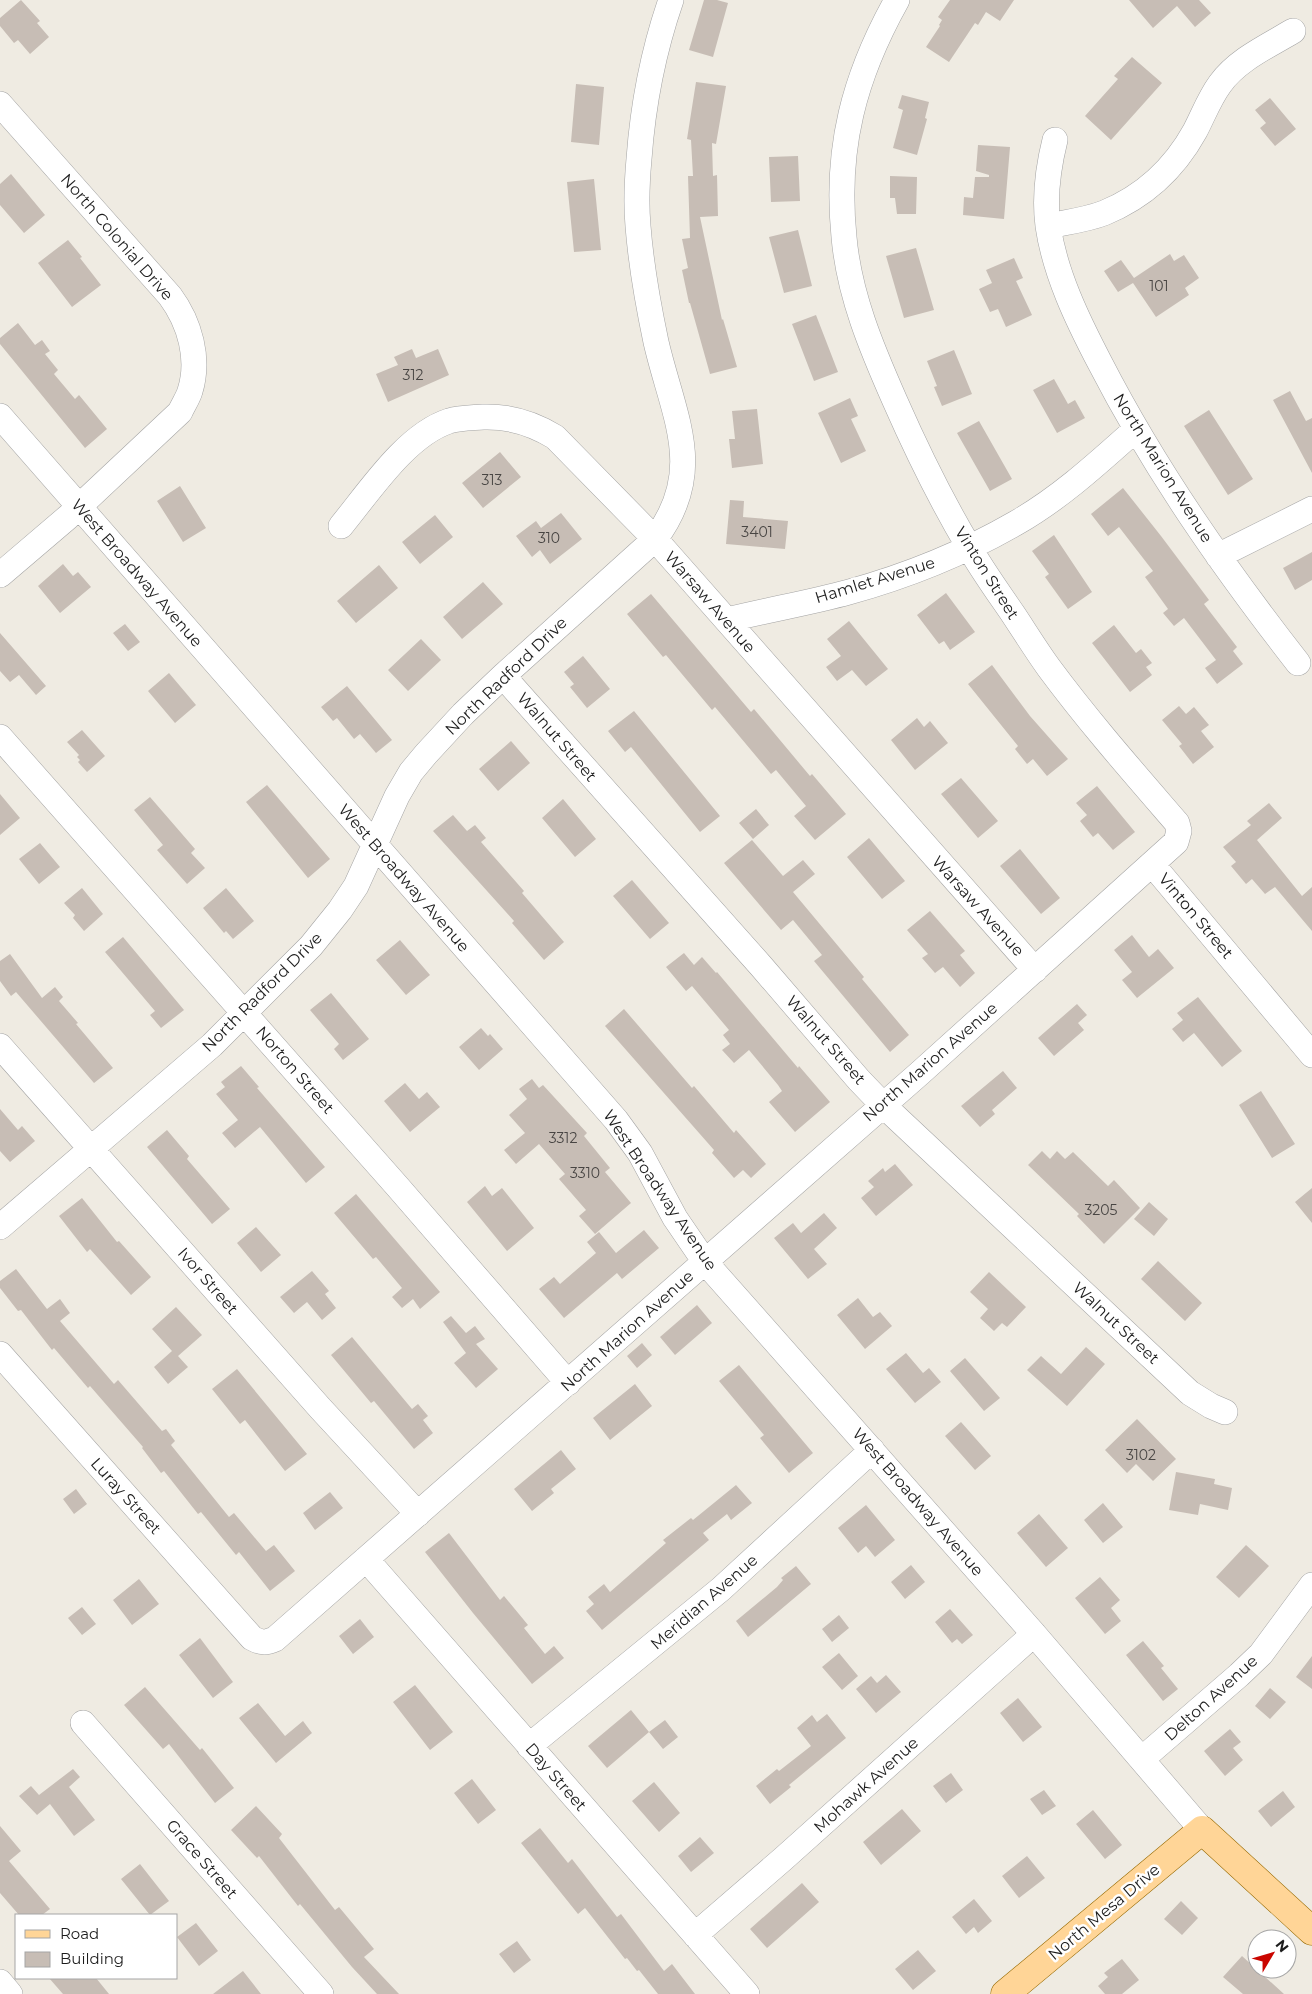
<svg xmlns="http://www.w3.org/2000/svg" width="1312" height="1994" font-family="Montserrat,sans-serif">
	<rect width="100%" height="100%" fill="#efebe2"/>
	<path fill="#c7bdb5" d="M21,0l19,21 -3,2 12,14 -19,17 -12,-14 -4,3 -14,-17v-8z
		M704,0h13l11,3 -15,54 -24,-7z
		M950,0h64l-14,21 -14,-9 -8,13 -3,-2 -26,39 -23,-15 14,-21 -1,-1 3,-5 -4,-3z
		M1129,0h70l12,13 -16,14 -18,-21 -24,22z
		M1132,57l30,26 -51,57 -26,-24 33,-37 -4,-3z
		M696,82l30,4 -10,58 -4,-1 1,33 4,-1 1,41 -18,1 22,103 1,-1 14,48 -27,7 -20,-71h-1l-7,-33 6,-2 -6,-29 8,-1 -2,-62h5l-2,-36 -4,-1z
		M576,84l28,3 -5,58 -28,-3z
		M902,95l27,7 -4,16 2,1 -10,36 -24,-7 10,-38 -5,-2z
		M1270,98l26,31 -21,17 -15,-18 6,-5 -11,-13z
		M978,145l32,2 -6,72 -41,-4 1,-18 9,1 2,-21h14v-2l-13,-4z
		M798,156l2,45 -29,1 -2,-45z
		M11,174l34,41 -21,18 -24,-28v-21z
		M890,176l27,1 -1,37h-19l-2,-16h-5z
		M594,179l7,71 -27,2 -7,-70z
		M798,230l14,56 -28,7 -15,-56z
		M68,240l14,17 -2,1 21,27 -29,22 -34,-44z
		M916,248l18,62 -30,8 -18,-62z
		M1170,254l4,7 10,-6 15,23 -14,10 4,7 -33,22 -23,-34 -15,9 -14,-21 17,-11 13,18z
		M1014,258l9,20 -7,3 16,34 -26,12 -8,-18 -8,3 -11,-23 13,-6 -6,-13z
		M816,315l22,57 -24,9 -22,-57z
		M18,323l17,22 7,-5 8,11 -5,3 13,16 -4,4 21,25 4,-4 28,34 -22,19 -85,-104v-6z
		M412,349l4,9 22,-9 11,26 -61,27 -12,-28 22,-9 -4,-8z
		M954,350l18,44 -30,12 -8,-19 3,-1 -10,-25z
		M1054,379l14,25 7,-4 10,18 -28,15 -24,-43z
		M1290,391l16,30 6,-3v55l-39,-73z
		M850,398l8,18 -7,3 15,32 -25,12 -23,-50z
		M757,409l6,55 -31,4 -3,-29h6l-3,-28z
		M1209,410l44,69 -25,16 -44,-69z
		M979,421l33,58 -22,12 -33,-58z
		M500,452l21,25 -38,31 -21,-25z
		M180,486l26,42 -23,14 -26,-41z
		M1123,488l38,48 48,64 -5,4 33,43 -4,4 10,13 -26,20 -12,-16 11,-8 -32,-42 -10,8 -11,-13 5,-4 -23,-32 8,-6 -34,-44 -11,9 -17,-22z
		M730,500l14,1 -1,16 45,4 -3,28 -59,-5z
		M561,513l21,26 -32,25 -10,-14 -8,7 -16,-21 20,-15 5,7z
		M435,515l18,22 -33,27 -18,-22z
		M1054,535l38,57 -24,17 -23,-32 4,-3 -17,-23z
		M1312,552v28l-17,10 -12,-22z
		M63,564l10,12 5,-4 13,15 -31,26 -22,-27z
		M379,565l19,23 -42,35 -19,-22z
		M483,582l20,22 -41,35 -19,-22z
		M946,593l29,39 -25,18 -6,-9 -5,3 -22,-29z
		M651,594l100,118 3,-3 56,67 2,-2 34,40 -31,26 -21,-24 12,-10 -30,-36 -5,4 -56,-67 -3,3 -46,-55 -3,2 -36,-43z
		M849,621l39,48 -22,17 -14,-16 -15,11 -11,-14 15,-11 -14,-17z
		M125,624l15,18 -12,9 -15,-18z
		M1114,625l22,28 5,-4 11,14 -6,4 6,8 -22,17 -38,-49z
		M0,633l46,53 -10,9 -17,-20 -9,7 -10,-11z
		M421,639l20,21 -33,31 -20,-21z
		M583,656l27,33 -23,19 -17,-21 4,-3 -10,-12z
		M992,665l38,51 38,43 -21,17 -14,-17 -6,5 -12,-15 3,-3 -50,-62z
		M169,673l27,32 -21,18 -27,-32z
		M347,686l45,54 -16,13 -16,-19 -6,5 -17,-21 -4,3 -12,-14z
		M1179,706l7,8 8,-7 15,18 -8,6 13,16 -21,17 -14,-18 3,-2 -20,-24z
		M634,711l86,105 -20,16 -69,-85 -6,5 -17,-21z
		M917,718l7,9 6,-6 18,22 -33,27 -24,-30z
		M82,730l23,26 -18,16 -9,-10 2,-2 -3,-3 2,-2 -12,-13z
		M511,741l19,22 -32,28 -19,-22z
		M961,778l37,43 -20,17 -37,-44z
		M267,785l63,74 -22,19 -62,-76z
		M1097,786l38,46 -22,18 -15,-17 -5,4 -13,-16 7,-6 -11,-12z
		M0,794l20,24 -20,17z
		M150,797l45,52 -4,4 14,15 -18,16 -30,-34 6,-5 -29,-35z
		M563,799l33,40 -21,18 -33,-39z
		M1269,803l13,15 -25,22 45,56 10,-9v44l-37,-44 -10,7 -13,-15 -6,5 -15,-18 5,-4 -13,-15 28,-22 -4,-4z
		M756,809l13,16 -16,14 -14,-16z
		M453,815l14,16 8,-6 11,13 -5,4 43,49 -2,2 42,49 -20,18 -32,-37 2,-2 -81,-90z
		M869,838l36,43 -23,18 -35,-42z
		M752,840l31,36 20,-16 12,14 -22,18 71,85 -2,2 47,56 -19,17 -76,-91 8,-6 -29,-35 -12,10 -57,-67z
		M40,843l20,24 -21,17 -20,-25z
		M1020,849l40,49 -19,16 -41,-48z
		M632,880l37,43 -19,16 -37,-43z
		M82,888l21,26 -19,17 -11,-13 2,-3 -11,-12z
		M226,888l28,33 -21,18 -7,-8 -2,2 -21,-25z
		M930,911l35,40 -5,4 15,18 -15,14 -17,-20 -8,6 -13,-15 6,-4 -21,-24z
		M1132,935l17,22 9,-8 16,19 -37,30 -15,-18 10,-8 -18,-22z
		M123,937l61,73 -23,18 -11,-13 5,-4 -50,-59z
		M400,940l30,35 -24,20 -30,-35z
		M684,953l10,12 8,-8 14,16 1,-1 81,96 1,-2 31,36 -35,30 -26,-30 13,-11 -4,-6 -29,-35 -15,13 -12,-13 8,-6 -7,-9 6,-5 -37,-44 -6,5 -20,-24z
		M10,954l32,44 13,-11 8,10 -4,4 19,22 -2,1 37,44 -19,15 -78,-91 -5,4 -11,-15v-20z
		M331,993l38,46 -26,21 -9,-11 5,-5 -29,-34z
		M1198,997l44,54 -20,16 -28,-34 -11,9 -11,-13 11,-9 -6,-7z
		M1077,1004l10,11 -9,8 6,7 -30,26 -16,-18z
		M624,1009l68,79 2,-2 40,47 2,-3 30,34 -15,14 -8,-8 -9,8 -22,-25 2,-3 -109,-124z
		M481,1028l7,8 2,-2 13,15 -24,21 -20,-23z
		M241,1066l18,21 -2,1 68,79 -19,16 -46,-56 -25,21 -13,-15 16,-13 -22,-26 9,-7 -4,-5z
		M1003,1071l14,17 -25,22 3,4 -15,13 -19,-21z
		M532,1079l7,9 4,-3 44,48 -3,3 26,32 -5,4 26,31 -36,31 -16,-18 7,-6 -27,-31 6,-5 -26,-30 -23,20 -12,-14 21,-17 -16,-18 18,-16 -8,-10z
		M405,1083l14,16 8,-7 13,15 -30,25 -26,-31z
		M1261,1091l34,53 -23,14 -33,-53z
		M0,1109l18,21 4,-4 13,15 -25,21 -10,-11z
		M167,1130l22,26 -2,3 43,50 -18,15 -65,-77z
		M1042,1151l8,8 7,-8 8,8 8,-7 35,34 6,-6 26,28 -36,36 -27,-28 2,-2 -51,-49z
		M895,1164l18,21 -37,31 -15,-18 13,-11 -6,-6 15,-13 2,4z
		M485,1186l7,10 10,-8 32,40 -27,23 -40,-49z
		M1312,1188v35l-17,-21z
		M356,1194l84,98 -20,17 -7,-10 -11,9 -10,-11 10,-9 -26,-31 -3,2 -39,-46z
		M82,1198l35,44 2,-1 32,36 -20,18 -41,-46 -3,3 -28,-36z
		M1149,1202l19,17 -14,17 -20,-17z
		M824,1213l13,15 -23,21 13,15 -19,15 -34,-41 19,-15 8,10z
		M256,1227l25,28 -20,17 -24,-29z
		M644,1230l15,18 -37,31 -5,-6 -53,45 -25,-29 15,-12 6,7 36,-31 -9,-11 12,-10 17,21z
		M1158,1261l44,42 -17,18 -44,-42z
		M16,1269l31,40 13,-10 10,14 -10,8 54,63 4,-4 44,51 4,-2 9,12 -4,4 58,72 5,-4 32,38 8,-6 21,26 -25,20 -31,-39 -3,3 -35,-43 -3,2 -34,-43 -3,2 -19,-25 1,-1 -53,-61 -2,2 -34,-40 -2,2 -31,-40 -3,1 -18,-23v-7z
		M312,1271l17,20 -4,3 11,14 -14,12 -15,-18 -13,11 -14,-16z
		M989,1272l37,35 -19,20 -5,-4 -8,8 -14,-13 8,-9 -18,-17z
		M858,1298l15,19 7,-5 12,14 -27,23 -28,-34z
		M697,1305l15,18 -37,32 -15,-18z
		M176,1307l26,28 -24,21 10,11 -20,17 -14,-17 18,-16 -20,-22z
		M451,1316l15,17 9,-7 10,13 -9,5 22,25 -22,19 -22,-25 12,-10 -23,-31z
		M352,1337l60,72 6,-5 10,12 -5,4 10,13 -19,16 -40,-48 -3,2 -40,-48z
		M642,1343l10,12 -15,13 -10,-12z
		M1086,1347l19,17 -38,42 -40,-36 14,-14 20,18z
		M906,1353l17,20 6,-5 12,14 -26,21 -29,-34z
		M965,1358l35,40 -16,13 -34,-40z
		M739,1365l74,88 -24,20 -29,-35 4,-3 -45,-54z
		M237,1369l70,85 -22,17 -40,-51 -5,4 -28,-35z
		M635,1384l17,22 -42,34 -17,-22z
		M1137,1419l39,40 -23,22 -17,-17 -9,9 -22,-23z
		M961,1422l30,34 -16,14 -30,-34z
		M561,1450l15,19 -25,20 3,4 -22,18 -18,-22z
		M1176,1472l39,7 -1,5 18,4 -4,22 -28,-6 -2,11 -29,-5z
		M736,1485l16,18 -21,17 -4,-6 -24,19 6,7 -107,90 -16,-19 8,-7 -6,-7 16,-13 6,8 56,-49 -3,-3 28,-22 2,2z
		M76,1489l11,15 -13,10 -11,-15z
		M330,1492l13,16 -28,22 -12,-17z
		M1103,1503l20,24 -20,16 -19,-23z
		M866,1505l29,35 -20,17 -9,-11 -8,7 -20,-25z
		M1039,1514l29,34 -22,19 -29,-34z
		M449,1533l51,67 4,-4 24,29 -4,3 21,26 9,-8 10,12 -32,26 -59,-71 -48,-61z
		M1246,1545l23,21 -30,32 -23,-21z
		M911,1565l14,17 -20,17 -14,-17z
		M796,1566l15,18 -63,53 -12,-16 41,-34 6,-7 -2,-2z
		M1100,1577l20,23 -9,8 10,13 -16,13 -30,-36z
		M139,1579l20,25 -27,21 -19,-25z
		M82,1607l14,17 -14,11 -14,-17z
		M950,1609l23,26 -11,9 -5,-5 -5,4 -17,-21z
		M839,1615l10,13 -17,14 -10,-13z
		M360,1619l14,18 -21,17 -14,-18z
		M200,1638l33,44 -20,16 -34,-43z
		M1143,1641l21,25 -3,2 17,21 -15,12 -37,-46z
		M839,1653l19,23 -16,14 -20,-23z
		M1312,1656v33l-16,-12z
		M886,1675l15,17 -25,21 -20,-24 15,-13 6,7z
		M415,1685l38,47 -23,18 -37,-48z
		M145,1687l55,63 2,-2 32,40 -19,15 -46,-59 -6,5 -39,-44z
		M1270,1688l16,14 -16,17 -15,-13z
		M1018,1698l24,29 -19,15 -23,-29z
		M258,1703l27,33 18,-15 9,12 -36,30 -37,-45z
		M631,1710l18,22 -42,36 -19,-22z
		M827,1714l19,24 -57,47 2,2 -21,17 -14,-18 21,-17 2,2 32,-25 -14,-18 15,-13 5,7z
		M665,1720l13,17 -15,12 -14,-17z
		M1230,1729l11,13 -8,6 10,12 -18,16 -21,-25z
		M73,1769l7,8 -11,10 26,33 -21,16 -24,-32 -13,11 -18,-19 12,-10 8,9z
		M951,1773l12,17 -17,13 -13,-17z
		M472,1779l24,31 -18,14 -24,-31z
		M654,1782l26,31 -21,19 -27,-31z
		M1044,1790l12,16 -14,9 -12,-16z
		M1283,1791l12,16 -24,20 -13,-16z
		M256,1806l26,28 -3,4 56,72 4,-3 35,42 -10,8 35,37h-22l-25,-27 -52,-63 -2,2 -39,-50 -2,2 -26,-28z
		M902,1809l19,22 -40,34 -18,-23z
		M1093,1810l29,35 -17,14 -29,-35z
		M0,1826l21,25 -12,10 41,48 -8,6h-23l-19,-22z
		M540,1828l28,35 4,-4 45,58 4,-3 43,57 8,-7 23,30h-37l-19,-24 -2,1 -10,-13 -2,1 -40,-51 -7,6 -57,-71z
		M700,1837l14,16 -23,19 -13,-16z
		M1027,1856l18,22 -26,20 -17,-22z
		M140,1864l29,37 -19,14 -29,-36z
		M802,1883l17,19 -52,46 -17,-19z
		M974,1899l18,22 -14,12 -4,-6 -8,7 -14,-17z
		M1181,1901l17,17 -16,17 -18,-16z
		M196,1923l22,28 -19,15 -22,-29z
		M517,1941l14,19 -17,13 -15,-19z
		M918,1950l18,21 -23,19 -18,-21z
		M1242,1956l42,38h-41l-20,-17z
		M1122,1959l17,21 -17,14h-17l-7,-8 10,-9 -4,-4z
		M243,1971l18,23h-48z
		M49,1978h47l13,16h-46z"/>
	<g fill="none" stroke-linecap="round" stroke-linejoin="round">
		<g stroke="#a4a4a4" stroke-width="26">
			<path id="minor" d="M0,104l170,192c20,27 30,63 20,95 -2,7 -7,14 -10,21l-112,105 -68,58
				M1055,140c-7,28 -11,56 -7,86 7,48 30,95 52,137 55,107 124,205 198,300
				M1048,226c19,-4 38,-6 56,-13 39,-16 70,-44 91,-82 8,-15 14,-32 25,-47 17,-24 48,-38 73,-53
				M0,416l616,704 24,33 35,65 30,44 329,372 168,196
				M341,526c28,-34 65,-91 108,-105 11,-3 22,-3 34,-4 27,-1 49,6 72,20l100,102 380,431
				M1218,556l94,-47
				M727,620c40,-10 82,-17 122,-28 58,-16 115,-39 167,-69 44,-25 82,-60 119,-93
				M503,676l258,290 98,114 24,25 307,288 21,13 14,6
				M0,737l397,449 171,197
				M1152,864l160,191
				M0,1046l320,362 98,106
				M0,1227l212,-182 99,-99 29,-36 16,-24 41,-90 14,-24 15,-18 37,-40 40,-38 152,-137c52,-69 18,-123 1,-197 -8,-38 -15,-77 -18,-116 -2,-22 -1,-45 1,-67 4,-55 14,-107 32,-159
				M0,1354l252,284c9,5 14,5 23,1l645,-566 256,-231 3,-11 -2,-8c-44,-51 -88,-101 -128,-155 -13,-18 -24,-36 -36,-54 -15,-22 -31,-44 -44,-67 -28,-47 -52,-96 -74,-146 -23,-52 -46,-106 -51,-164 -9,-89 10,-160 53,-237
				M366,1559l381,435
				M83,1723l238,271
				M529,1746l192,-157 151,-139
				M1142,1759l97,-84 22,-21 51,-69
				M695,1935l88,-76 251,-225
				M0,1982l10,12"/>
		</g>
		<g stroke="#966900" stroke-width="29">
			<path id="major" d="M1005,1994l197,-164 110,101"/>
		</g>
		<use href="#minor" stroke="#fff" stroke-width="25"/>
		<use href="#major" stroke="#ffd597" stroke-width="28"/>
	</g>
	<g text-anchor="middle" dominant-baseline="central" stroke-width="5" stroke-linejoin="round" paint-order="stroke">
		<g font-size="14" fill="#484543">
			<text x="1159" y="286">101</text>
			<text x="413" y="375">312</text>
			<text x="492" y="480">313</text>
			<text x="757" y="532">3401</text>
			<text x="549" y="538">310</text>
			<text x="563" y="1138">3312</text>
			<text x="585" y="1173">3310</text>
			<text x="1101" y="1210">3205</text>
			<text x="1141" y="1455">3102</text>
		</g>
		<g font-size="16" fill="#1d1d1d" stroke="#fff">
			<text transform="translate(117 237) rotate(49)">North Colonial Drive</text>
			<text transform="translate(1163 468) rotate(58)">North Marion Avenue</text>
			<text transform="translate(137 573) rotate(49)">West Broadway Avenue</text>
			<text transform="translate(987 573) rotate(58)">Vinton Street</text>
			<text transform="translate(875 580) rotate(-17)">Hamlet Avenue</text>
			<text transform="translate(710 602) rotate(49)">Warsaw Avenue</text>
			<text transform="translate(506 676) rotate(-44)">North Radford Drive</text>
			<text transform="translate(557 737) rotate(49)">Walnut Street</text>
			<text transform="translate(404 878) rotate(49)">West Broadway Avenue</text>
			<text transform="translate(978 906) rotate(48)">Warsaw Avenue</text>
			<text transform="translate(1196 916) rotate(50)">Vinton Street</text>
			<text transform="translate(262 992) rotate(-45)">North Radford Drive</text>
			<text transform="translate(826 1040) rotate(49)">Walnut Street</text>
			<text transform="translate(930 1062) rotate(-41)">North Marion Avenue</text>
			<text transform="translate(295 1070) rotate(49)">Norton Street</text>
			<text transform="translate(660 1190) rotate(56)">West Broadway Avenue</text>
			<text transform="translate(208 1281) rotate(49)">Ivor Street</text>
			<text transform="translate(1116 1323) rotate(43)">Walnut Street</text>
			<text transform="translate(627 1331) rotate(-42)">North Marion Avenue</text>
			<text transform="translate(126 1496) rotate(48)">Luray Street</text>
			<text transform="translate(918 1502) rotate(49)">West Broadway Avenue</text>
			<text transform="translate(704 1602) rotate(-41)">Meridian Avenue</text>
			<text transform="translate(1211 1698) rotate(-42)">Delton Avenue</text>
			<text transform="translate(556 1777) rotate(49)">Day Street</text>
			<text transform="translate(866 1785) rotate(-42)">Mohawk Avenue</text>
			<text transform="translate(202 1859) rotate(49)">Grace Street</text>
			<text transform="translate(1104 1912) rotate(-40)">North Mesa Drive</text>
		</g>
	</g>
	<rect x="15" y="1914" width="162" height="65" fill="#ffffff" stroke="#a5a5a5"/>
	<rect x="25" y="1930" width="25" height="8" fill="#ffd597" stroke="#a5a5a5"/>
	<text x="60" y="1939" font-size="15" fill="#1d1d1d">Road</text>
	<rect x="25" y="1952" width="25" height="15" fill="#c7bdb5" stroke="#a5a5a5"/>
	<text x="60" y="1964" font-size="15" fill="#1d1d1d">Building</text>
	<g transform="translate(1272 1954) rotate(52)"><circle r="24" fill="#ffffff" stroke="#a5a5a5"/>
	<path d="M0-4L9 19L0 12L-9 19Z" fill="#ca0600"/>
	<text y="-8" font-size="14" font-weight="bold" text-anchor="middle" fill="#1d1d1d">N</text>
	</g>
</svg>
